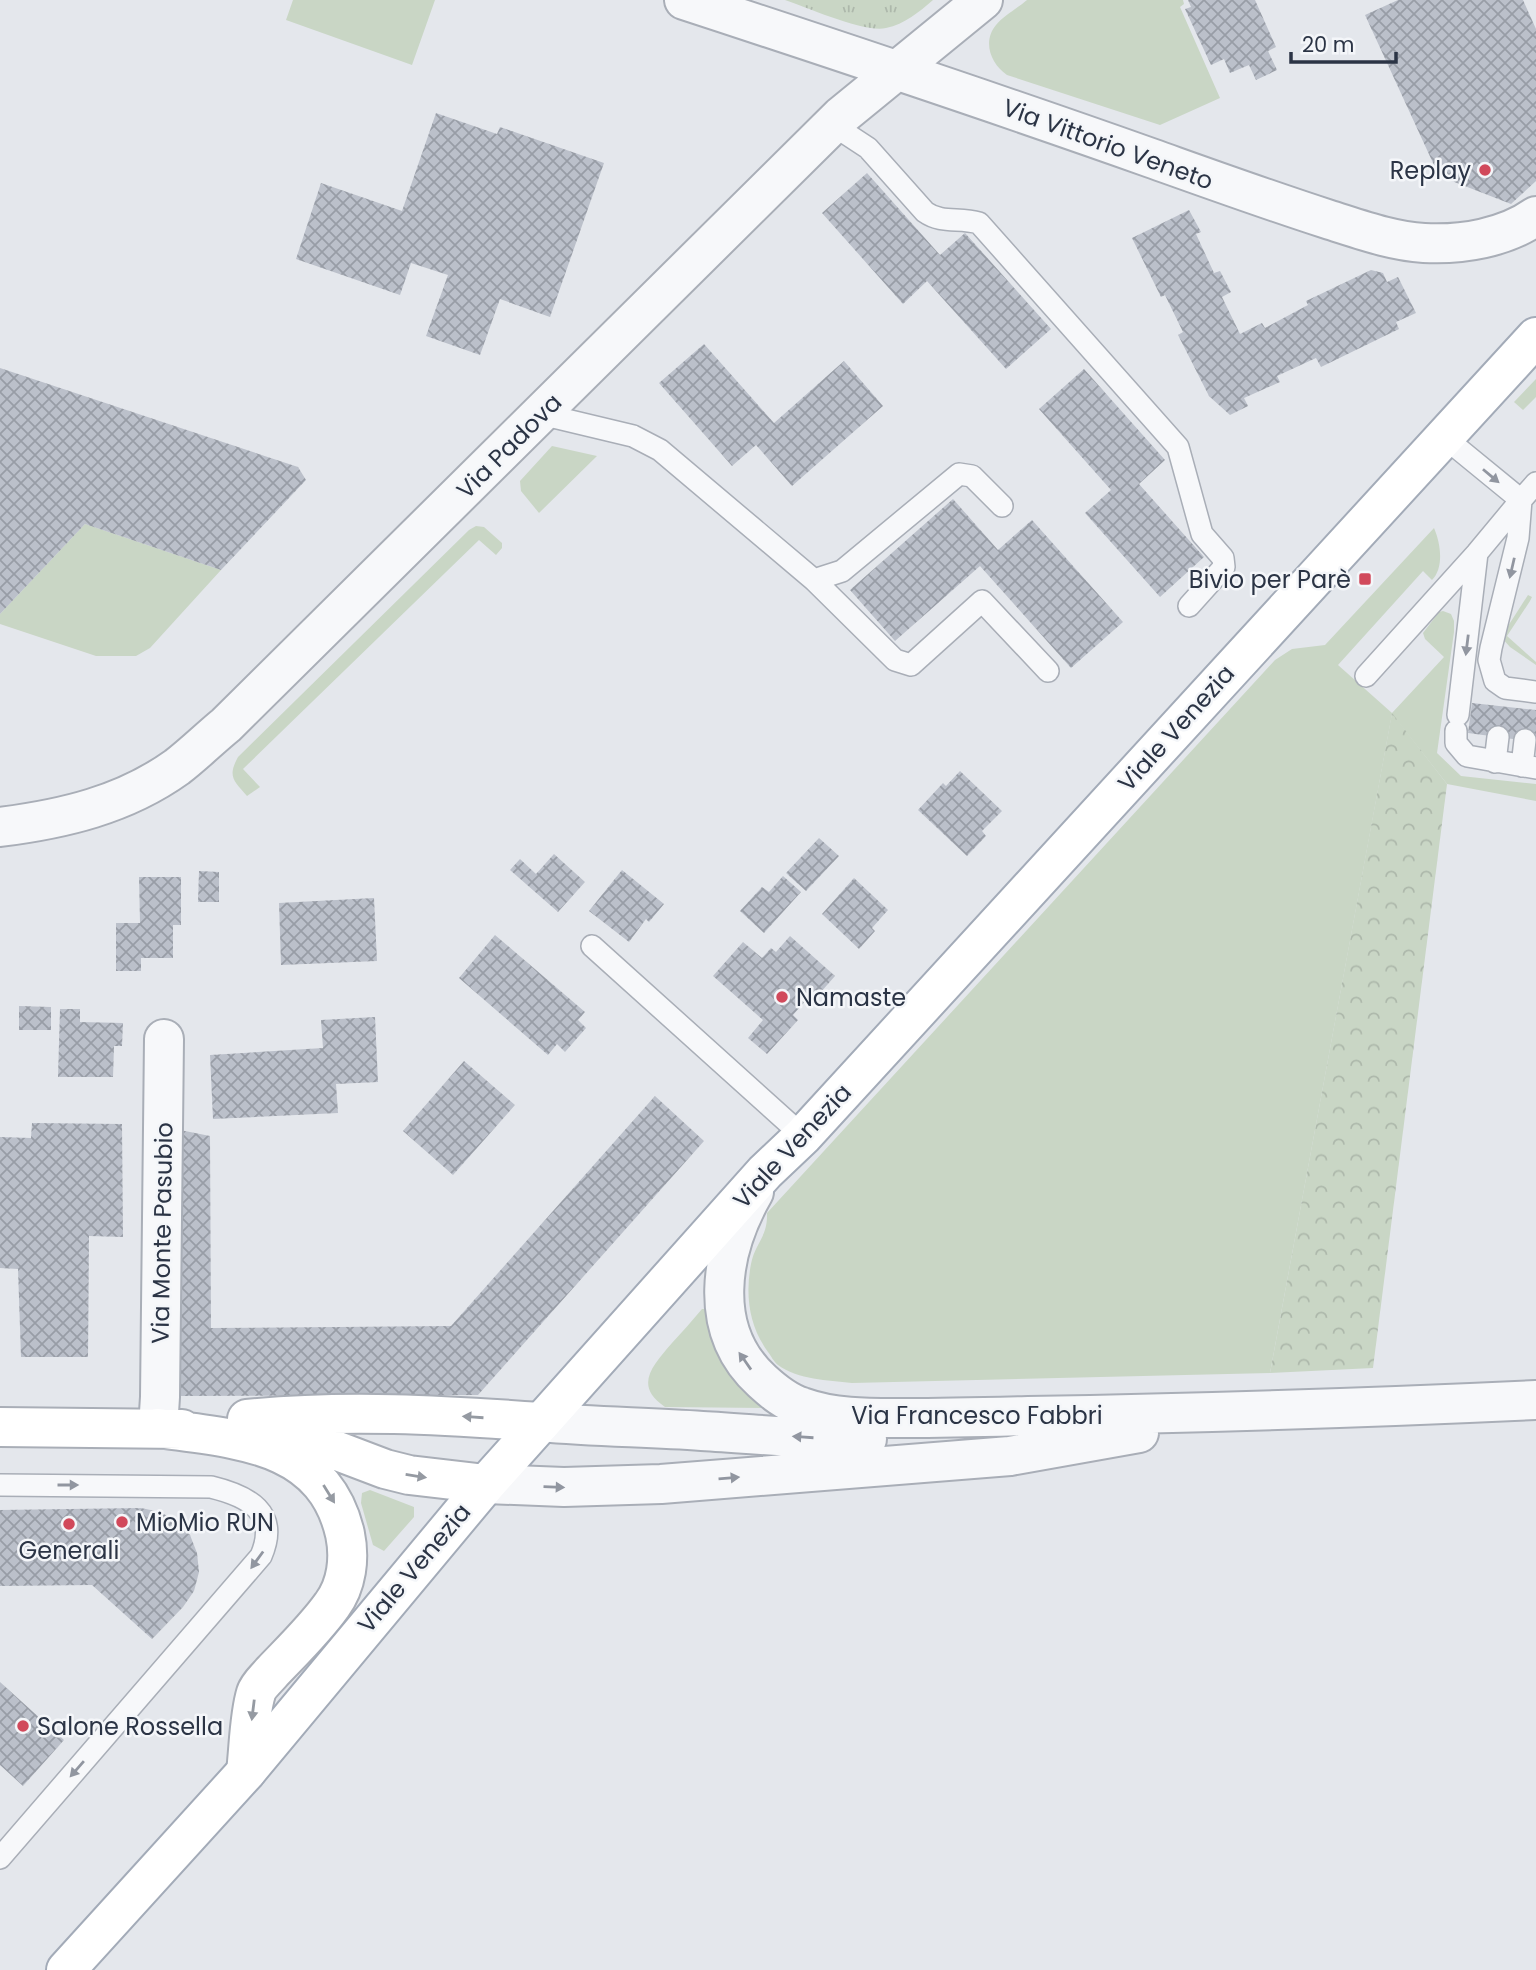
<svg xmlns="http://www.w3.org/2000/svg" width="1536" height="1970" font-family="Poppins,sans-serif">
	<defs>
		<pattern id="forest-crowns" width="20" height="18" patternUnits="userSpaceOnUse" patternTransform="scale(1.75)"><rect width="20" height="18" fill="#c9d6c5"/><path d="M2 6a3 3 0 1 1 6 0M12 15a3 3 0 1 1 6 0" fill="none" stroke="#adb8ab"/></pattern>
		<pattern id="park-tufts" width="24" height="20" patternUnits="userSpaceOnUse" patternTransform="scale(1.75)"><rect width="24" height="20" fill="#c9d6c5"/><path d="M3 7l-1-3M5 7V3M7 7l1-3M15 17l-1-3M17 17v-4M19 17l1-3" fill="none" stroke="#adb8ab"/></pattern>
		<pattern id="building-cross-hatch" width="8" height="8" patternUnits="userSpaceOnUse" patternTransform="scale(1.75)"><rect width="8" height="8" fill="#bbc0ca"/><path d="M0 0l8 8M0 8l8-8" fill="none" stroke="#989da6"/></pattern>
	</defs>
	<rect width="100%" height="100%" fill="#e4e7ec"/>
	<path fill="#c9d6c5" d="M293,0h142l-23,65 -126,-45z
		M1027,0h156l1,4 -4,3 40,91 -60,27 -153,-50c-16,-11 -25,-33 -11,-50 8,-10 22,-17 31,-25z
		M1536,379v18l-13,13 -9,-8z
		M552,446l45,10 -58,57 -18,-22 -1,-10z
		M85,524l136,46 -71,78 -14,8h-40l-96,-32v-10z
		M476,526l8,1 18,16v5l-6,7 -17,-15 -236,229 17,18 -13,9c-13,-15 -20,-19 -9,-39l231,-227z
		M1434,528c7,16 10,40 -2,52l-9,-9 -85,94 54,48 52,-56 -19,-18 -2,-6 16,-21 4,-1 8,3 3,7v11l-17,121 24,23 75,8v17l-89,-17 -55,-70 -122,659 -418,10c-25,-3 -53,-3 -74,-18 -4,-3 -7,-9 -10,-13 -19,-26 -23,-57 -17,-88 4,-21 17,-27 16,-51l508,-553 17,-11 33,-4z
		M1528,595l4,2 -2,4 -23,35 29,26v3l-26,-18 -9,-10z
		M702,1309h8l58,99 -103,-1c-32,-21 -12,-42 7,-64 10,-11 20,-22 30,-34z
		M370,1490l44,17v10l-30,34 -11,-6 -12,-42 1,-10z"/>
	<path fill="url(#forest-crowns)" d="M1392,713l55,71 -74,584 -103,5z"/>
	<path fill="url(#park-tufts)" d="M785,0h148c-14,12 -28,24 -47,28 -21,5 -78,-20 -101,-28z"/>
	<path fill="url(#building-cross-hatch)" d="M1188,0h67l21,47 -8,4 9,19 -21,10 -7,-15 -19,8 -6,-14 -13,6 -26,-56 6,-2z
		M1398,0h125l13,29v152l-25,23 -72,-28 -74,-161z
		M436,113l61,21 3,-7 104,36 -54,154 -50,-18 -20,56 -54,-19 22,-61 -37,-12 -11,32 -104,-36 25,-76 81,28z
		M867,173l73,82 25,-22 86,96 -45,40 -79,-88 -24,23 -81,-91z
		M1189,210l12,22 -5,2 18,39 6,-2 11,21 -9,5 18,37 22,-11 3,5 43,-23 -2,-4 65,-31 12,3 4,9 11,-5 18,36 -20,9 3,7 -78,38 -5,-9 -39,18 3,6 -36,16 4,8 -18,9 -21,-19 -31,-61 5,-3 -18,-37 -4,2 -29,-59z
		M704,344l70,79 70,-62 39,45 -91,80 -36,-41 -24,21 -73,-83z
		M0,368l298,99 8,13 -85,90 -136,-46 -85,90z
		M1084,369l81,91 -26,24 65,73 -44,40 -75,-84 26,-23 -72,-81z
		M953,499l45,51 34,-30 91,102 -52,46 -91,-102 -85,75 -45,-51z
		M1472,703l64,7v32l-68,-9z
		M960,771l42,40 -20,20 4,5 -19,20 -49,-46 25,-27 3,3z
		M819,838l20,18 -33,35 -20,-18z
		M554,854l31,28 -27,30 -48,-42 10,-11 16,15z
		M622,870l42,34 -15,18 -3,-3 -17,23 -40,-31z
		M199,871l20,1v30h-21z
		M783,876l18,16 -37,41 -24,-22 22,-24 7,5z
		M139,877h42v48h-8v33h-32v13h-25v-48h24z
		M854,878l34,32 -16,18 3,3 -16,18 -37,-35z
		M374,898l3,63 -96,4 -2,-62z
		M495,935l90,77 -7,8 8,8 -21,24 -8,-8 -9,11 -89,-77z
		M790,936l45,40 -15,17 -5,-3 -22,25 5,5 -31,34 -19,-16 15,-18 -50,-44 30,-34 19,16 9,-10 5,4z
		M19,1006l32,1v23h-32z
		M60,1009h20v13l43,1 -1,23h-8l-1,31h-55z
		M375,1017l3,65 -42,2 2,29 -125,6 -3,-64 113,-7 -2,-28z
		M464,1061l51,44 -62,70 -50,-44z
		M655,1096l49,45 -226,254 -298,1v-266l30,6 1,192 240,-2z
		M32,1123l90,1 1,113 -34,-1 -1,121h-67l-3,-88 -18,-1v-131l31,1z
		M141,1508l19,4 17,9 13,14 7,18 2,19 -5,19 -11,16 -31,32 -60,-54 -92,1v-76z
		M0,1682l64,58 -41,46 -23,-21z"/>
	<g fill="none" stroke-linecap="round" stroke-linejoin="round">
		<g stroke="#a9aeb7" stroke-width="24">
			<path id="lane" d="M833,125l35,23 57,64c17,12 34,5 54,11l199,224 24,87 21,24 1,9 -35,39
				M541,414l92,22 27,14 154,130 81,80 16,5 71,-64 66,70
				M1444,437l77,63 15,-17
				M1521,500l-3,38 -27,110 -2,12 6,21 10,7 31,4
				M814,580l28,-9 117,-97 13,2 30,30
				M1366,676l111,-123 44,-53
				M1458,715l19,-162
				M1456,731v12l11,13 69,12
				M1495,762l3,-25
				M1522,766l3,-26
				M592,946l211,190
				M0,1485l211,2c37,9 69,25 50,69l-261,302"/>
		</g>
		<g stroke="#a9aeb7" stroke-width="42">
			<path id="street" d="M684,0c156,51 312,103 467,158 59,21 117,42 176,61 32,10 64,22 97,24 38,2 81,-5 112,-27
				M0,827c63,-8 124,-22 177,-60 17,-13 33,-29 49,-42l615,-609 142,-116
				M754,1192c-34,59 -48,138 8,189 12,11 24,21 40,26 33,12 69,11 104,11 41,0 82,-1 122,-2 170,-3 339,-8 508,-16
				M541,1422c54,5 107,5 161,9 55,3 110,9 165,8
				M158,1428l2,-31 4,-358
				M486,1484l78,3 97,-3 349,-28 129,-23"/>
		</g>
		<g stroke="#a9aeb7" stroke-width="42">
			<path id="secondary" d="M247,1419c98,-10 196,-4 294,3
				M0,1427l182,2
				M158,1428c78,11 166,14 187,106 5,24 2,51 -13,71 -17,24 -40,46 -60,67 -5,6 -14,14 -16,21 -7,23 -7,54 -10,79
				M270,1436l57,11 58,22 24,6 77,9"/>
		</g>
		<g stroke="#a3abb8" stroke-width="42">
			<path id="primary" d="M66,1970l180,-198 240,-288 279,-312 38,-36 733,-799"/>
		</g>
		<use href="#lane" stroke="#f7f8fa" stroke-width="21"/>
		<use href="#street" stroke="#f7f8fa" stroke-width="38"/>
		<use href="#secondary" stroke="#fff" stroke-width="38"/>
		<use href="#primary" stroke="#fff" stroke-width="38"/>
	</g>
	<defs><path id="oneway-solid" d="M-6-.8H1V-3.2L6.5 0L1 3.2V.8H-6Z" transform="scale(1.75)"/></defs>
	<g fill="#9196a0">
		<use href="#oneway-solid" transform="translate(1491 476) rotate(40)"/>
		<use href="#oneway-solid" transform="translate(1512 568) rotate(103)"/>
		<use href="#oneway-solid" transform="translate(1467 645) rotate(97)"/>
		<use href="#oneway-solid" transform="translate(745 1361) rotate(-125)"/>
		<use href="#oneway-solid" transform="translate(803 1437) rotate(-176)"/>
		<use href="#oneway-solid" transform="translate(729 1478) rotate(-5)"/>
		<use href="#oneway-solid" transform="translate(68 1485)"/>
		<use href="#oneway-solid" transform="translate(554 1487) rotate(2)"/>
		<use href="#oneway-solid" transform="translate(257 1560) rotate(126)"/>
		<use href="#oneway-solid" transform="translate(77 1769) rotate(131)"/>
	</g>
	<g fill="#959aa2">
		<use href="#oneway-solid" transform="translate(473 1417) rotate(-176)"/>
		<use href="#oneway-solid" transform="translate(416 1476) rotate(9)"/>
		<use href="#oneway-solid" transform="translate(329 1494) rotate(58)"/>
		<use href="#oneway-solid" transform="translate(253 1710) rotate(97)"/>
	</g>
	<g fill="#d1495b" stroke="#f4f6f9" stroke-width="2.5">
		<circle cx="1485" cy="170" r="7"/>
		<rect x="1358" y="572" width="14" height="14" rx="3.5"/>
		<circle cx="782" cy="997" r="7"/>
		<circle cx="122" cy="1522" r="7"/>
		<circle cx="69" cy="1524" r="7"/>
		<circle cx="23" cy="1726" r="7"/>
	</g>
	<g text-anchor="middle" dominant-baseline="central" stroke-width="5" stroke-linejoin="round" paint-order="stroke">
		<g font-size="24" fill="#2b3445" stroke="#f4f6f9">
			<text transform="translate(1108 144) rotate(20)">Via Vittorio Veneto</text>
			<text transform="translate(509 446) rotate(-45)">Via Padova</text>
			<text transform="translate(1176 728) rotate(-48)">Viale Venezia</text>
			<text transform="translate(792 1146) rotate(-47)">Viale Venezia</text>
			<text transform="translate(162 1233) rotate(-89)">Via Monte Pasubio</text>
			<text x="977" y="1415">Via Francesco Fabbri</text>
			<text transform="translate(414 1568) rotate(-50)">Viale Venezia</text>
		</g>
		<g font-size="24" fill="#2b3445" stroke="#f4f6f9" text-anchor="start">
			<text x="1471" y="170" text-anchor="end">Replay</text>
			<text x="1351" y="579" text-anchor="end">Bivio per Parè</text>
			<text x="796" y="997">Namaste</text>
			<text x="136" y="1522">MioMio RUN</text>
			<text x="69" y="1550" text-anchor="middle">Generali</text>
			<text x="37" y="1726">Salone Rossella</text>
		</g>
	</g>
	<path d="M1291 52v10h105v-10" fill="none" stroke="#2b3445" stroke-width="3.5"/>
	<text x="1302" y="52" font-size="21" fill="#2b3445" stroke="#f4f6f9" stroke-width="5" paint-order="stroke">20 m</text>
</svg>
